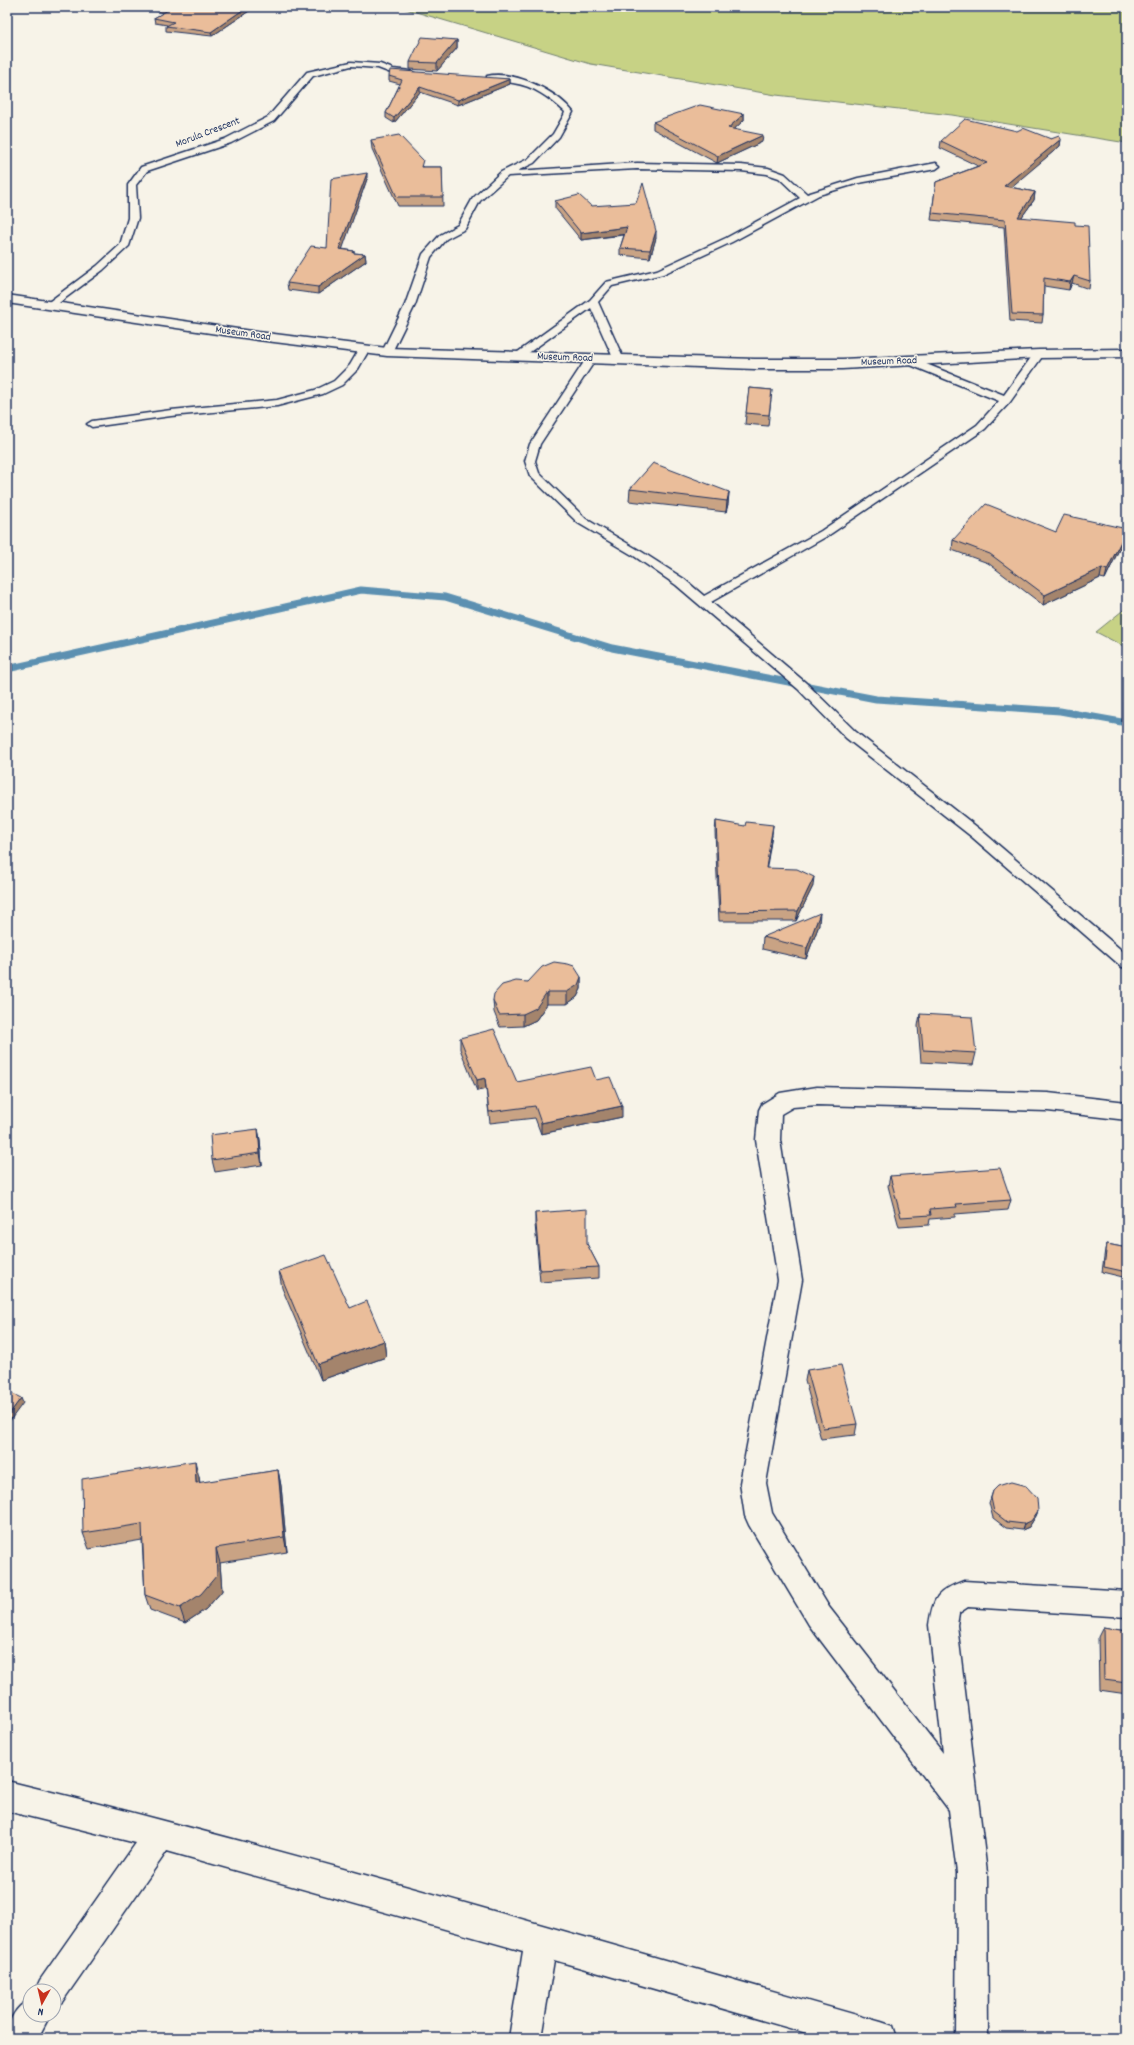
<svg xmlns="http://www.w3.org/2000/svg" width="1134" height="2045" font-family="Dekko,sans-serif">
	<rect width="100%" height="100%" fill="#f7f3e8"/>
	<filter id="ink" filterUnits="userSpaceOnUse"><feTurbulence type="fractalNoise" baseFrequency=".025" numOctaves="2"/><feDisplacementMap in="SourceGraphic" scale="8" xChannelSelector="R" yChannelSelector="G"/><feConvolveMatrix kernelMatrix="1 2 1 2 8 2 1 2 1" color-interpolation-filters="sRGB"/></filter>
	<g filter="url(#ink)">
		<path fill="#c7d285" stroke="#718072" d="M399,7h728v136l-175,-28 -176,-20 -185,-31z
			M1127,607v41l-31,-16z"/>
		<g fill="none" stroke-linecap="round" stroke-linejoin="round">
			<path stroke="#5c90b1" stroke-width="7" d="M7,669l354,-79 84,7 167,51 264,51 184,12 67,12"/>
			<g stroke="#1b2f5e" stroke-width="3">
				<path id="service" d="M351,62l29,2 13,5 18,2 4,2 -4,2 -20,-2 -13,-5 -27,-2 -38,10 -39,45 -43,22 -84,28 -11,14 2,33 -9,28 -26,24 -51,38h-6l-2,-2 2,-2 51,-38 23,-21 8,-27v-33l13,-18 84,-28 43,-22 39,-45z
					M487,76c27,-6 70,15 86,36l-14,25 -25,26 -17,8 120,-8 104,2 27,3 17,6 22,20 51,-16 78,-15 4,3 -4,3 -77,14 -40,12 -87,47 -69,32 -51,12 -14,16 26,58 -5,3 -5,-3 -23,-52 -71,51h-8l-1,-2 79,-57 16,-18 51,-12 69,-32 74,-40 -21,-20 -12,-4 -26,-3 -104,-2 -129,7 -28,25 -15,28 -19,10 -15,18 -16,48 -23,47 -1,2h-8l-1,-2 23,-47 18,-51 17,-19 18,-10 15,-27 28,-26 27,-13 25,-25 11,-19 1,-3c-15,-14 -31,-26 -52,-29 -9,-2 -18,-1 -26,-3z
					M364,347l5,3 -11,19 -16,16 -19,9 -46,12 -106,10 -79,11 -5,-3 5,-3 79,-11 106,-10 38,-10 19,-9 16,-16 10,-17z
					M1039,351l5,3 -34,48 -25,27 -156,106 -118,67 95,81 50,49 126,99 145,124v13l-5,-1 -150,-130 -126,-99 -48,-49 -122,-104 -42,-29 -56,-33 -48,-47 -5,-15 5,-17 56,-85 5,-3 4,1 1,2 -56,85 -5,17 4,12 47,46 56,33 42,27 20,17 117,-65 156,-106 22,-24 -91,-37 -1,-2 1,-2h8l88,35 31,-43z"/>
			</g>
			<g stroke="#1b2f5e" stroke-width="3">
				<path id="minor" d="M817,1087l231,6 79,9v18l-79,-9 -231,-6 -24,2 -12,7 -1,26 22,140 -36,203 6,30 57,94 114,146 -14,-128c4,-28 8,-34 35,-44l163,10v26l-159,-10 -9,6 -2,12 30,248 1,165h-32l1,-165 -8,-63 -140,-185 -60,-100 -4,-9 -5,-33 38,-203 -22,-140 3,-30 3,-6 18,-11z
					M7,1781c294,72 583,158 874,241l12,4 4,12h-73l-270,-78 -13,78h-32l14,-87 -356,-100 -105,151 -8,4v-15h-19l5,-11 96,-137 -129,-32z
					M30,2000v15h20l-12,23h-31c0,-15 8,-32 23,-38z"/>
			</g>
			<g stroke="#1b2f5e" stroke-width="3">
				<path id="tertiary" d="M7,295l251,37 129,16 368,11h87l197,-9 88,-1v8l-88,1 -197,11h-87l-368,-13 -129,-16 -251,-37z"/>
			</g>
			<use href="#service" fill="#f7f3e8" fill-rule="evenodd"/>
			<use href="#minor" fill="#f7f3e8" fill-rule="evenodd"/>
			<use href="#tertiary" fill="#f7f3e8" fill-rule="evenodd"/>
		</g>
		<path fill="#c9a384" stroke="#1b2f5e" d="M144,7h111l-43,29 -46,-5v-5l1,-1 -12,-2 -1,-5 9,-5z
			M457,40v8l-20,23 -27,-2v-7z
			M389,76l121,3v5l-52,21 -38,-13 -26,31 -8,-5v-5l14,-29 -11,-3z
			M744,114v6l-10,9 28,13 -45,21 -64,-34v-7z
			M1051,139h10l-1,7 -50,41 25,5 -1,8 -13,18 54,7 15,56 -1,8 -17,-6 -3,7 -25,-4 -1,29 -1,8 -32,-2 -6,-94 -73,-7 5,-38 42,-16 -38,-18 1,-7z
			M371,140l52,27h19l1,39h-45l-26,-57z
			M367,179l-25,70 12,2v2l11,1 1,7 -48,33 -30,-4 -1,-7 40,-35z
			M555,201l36,5 65,32 -6,20 -30,-3v-7l4,-13 -43,5 -26,-32z
			M749,388l23,2 -4,36 -23,-2z
			M630,489l99,3 -1,12 -2,8 -97,-11z
			M1056,532l68,7 -19,40 -5,-1 -57,27 -55,-42 -36,-13 1,-10z
			M716,821l56,14 -6,33 47,18 -17,35h-77l-4,-90z
			M819,925l-13,34 -44,-10 1,-12z
			M581,977v12l-4,8 -10,7h-20l-11,16 -13,6 -23,1 -6,-15 -1,-12 35,-18z
			M920,1014l56,39 -3,12 -52,-3 -3,-36z
			M460,1038l57,44 79,-2 26,37 -81,17 -6,-16 -45,5 -4,-34 -9,2 -17,-42z
			M258,1129l2,11 2,25 -47,7 -3,-12z
			M890,1176l121,24 -3,10 -53,4v3l-25,2 -1,6 -30,2 -11,-41z
			M535,1213l52,31 12,23v11l-59,4 -5,-58z
			M1107,1244l20,4v30l-25,-6 3,-23z
			M279,1271l71,37 34,33 2,16 -65,23 -39,-92z
			M807,1370l50,54 -2,11 -34,4 -16,-58z
			M278,1470l3,16 6,66 -67,11 2,28 -16,18 -21,14 -35,-13 -5,-15 -3,-55 -53,9 -6,-16 116,-56 1,6z
			M993,1491l45,20 -2,5 -7,11 -7,3 -16,-2 -13,-10 -4,-15z
			M1103,1627l24,4v63l-28,-4 -1,-53z"/>
		<path fill="#a4846c" stroke="#1b2f5e" d="M247,7h8l-43,29 -1,-4z
			M457,40v8l-20,23v-8z
			M510,79v5l-52,21v-5z
			M420,87v5l-26,31v-5z
			M744,114v6l-16,15v-7z
			M763,135l-1,7 -45,21 1,-7z
			M1061,139l-1,7 -57,48 1,-8z
			M367,173v6l-27,77 -1,-7z
			M1035,192l-1,8 -18,25 2,-8z
			M627,227v7l-46,6v-7z
			M656,231v7l-6,20v-8z
			M365,254l1,7 -48,33v-7z
			M1074,276l-2,7 -3,7 1,-8z
			M729,492l-1,12 -2,8 1,-11z
			M1127,529l-3,10 -19,40 2,-9z
			M1102,568l-2,10 -57,27 2,-10z
			M773,825l-1,10 -7,43 1,-10z
			M814,877l-1,9 -17,35 2,-10z
			M820,913l-1,12 -13,34 1,-11z
			M581,977v12l-4,8 -10,7v-12z
			M547,992v12l-11,16 -13,6v-12z
			M485,1078l1,11 -9,2v-11z
			M622,1106v11l-81,17v-11z
			M258,1129l2,11 2,25 -2,-12z
			M384,1341l2,16 -65,23 -3,-16z
			M21,1398l2,5 -14,19 -2,-5z
			M195,1461l4,16 2,22 -5,-16z
			M278,1470l3,16 6,66 -3,-15z
			M1038,1511l-2,5 -7,11 -7,3 2,-6z
			M216,1548l4,15 2,28 -16,18 -21,14 -5,-15z"/>
		<path fill="#eabd9a" stroke="#1b2f5e" d="M159,7h88l-36,25 -45,-6 8,-4 -20,-4 14,-8z
			M422,37l35,3 -20,23 -27,-1z
			M390,70l120,9 -52,21 -38,-13 -26,31 -8,-5 16,-33 -13,-4z
			M700,105l44,9 -16,14 35,7 -45,21 -65,-34z
			M965,119l52,12 6,-3 28,11 8,-3 2,3 -57,47 31,6 -17,25 57,5v3l13,1 2,55 -16,-5 -4,6 -26,-4 -1,37 -31,-1 -7,-94 -73,-7 4,-31 51,-19 -46,-22z
			M399,135l24,25 -2,7h21l1,30h-46l-26,-57z
			M367,173l-28,76 15,2 -1,2 12,1 -47,33 -31,-4 24,-37 16,2 4,-69z
			M643,183l13,48 -6,19 -30,-2 7,-21 -46,6 -26,-32 24,-6 12,11 45,-3z
			M749,388l23,2 -3,25 -23,-2z
			M653,463l76,29 -2,9 -97,-12z
			M986,504l70,28 8,-17 63,14 -20,41 -5,-2 -57,27 -55,-41 -37,-14z
			M716,821l29,5 1,-4 27,3 -7,43 31,1 17,8 -16,34 -78,1z
			M820,913l-13,35 -44,-11z
			M554,962l14,2 6,2 7,11 -3,8 -11,7h-20l-11,16 -13,6 -24,1 -6,-15 1,-6 8,-9 14,-4 12,1 14,-15z
			M920,1014l52,3 4,36 -53,-3z
			M494,1029l23,53 74,-15 5,13 14,-3 12,29 -81,17 -6,-17 -46,6 -4,-34 -8,2 -17,-42z
			M258,1129l2,24 -48,7 -2,-25z
			M1000,1168l11,32 -55,4 1,3 -27,2 1,6 -30,2 -11,-41z
			M587,1209v35l12,23 -59,3 -5,-57z
			M1107,1244l20,4v24l-23,-5z
			M326,1255l24,53 17,-7 17,40 -66,23 -39,-93z
			M841,1365l16,59 -34,4 -16,-58z
			M7,1391l14,7 -14,19z
			M195,1461l1,22 82,-13 6,67 -68,11 1,27 -16,19 -21,14 -35,-13 -3,-71 -59,9 -1,-54z
			M1011,1482l15,4 11,12 1,13 -7,10 -7,3 -17,-2 -13,-10 -3,-14 2,-7 5,-5z
			M1103,1627l24,4v52l-23,-3z"/>
	</g>
	<g text-anchor="middle" dominant-baseline="central" stroke-width="3" stroke-linejoin="round" paint-order="stroke">
		<g font-size="11" fill="#1b2f5e" stroke="#f7f3e8">
			<text transform="translate(208 133) rotate(-21)">Morula Crescent</text>
			<text transform="translate(243 334) rotate(8)">Museum Road</text>
			<text transform="translate(565 358) rotate(2)">Museum Road</text>
			<text transform="translate(889 362) rotate(-2)">Museum Road</text>
		</g>
	</g>
	<rect width="1134" height="2045" fill="none" stroke="#f7f3e8" stroke-width="24"/>
	<rect x="12" y="12" width="1110" height="2021" fill="none" stroke="#1b2f5e" stroke-width="1.5" filter="url(#ink)"/>
	<g transform="translate(42 2003) rotate(188)"><circle r="19" fill="#f7f3e8" stroke="#9fa5b1"/>
	<path d="M0-3L7 15L0 10L-7 15Z" fill="#c8321e"/>
	<text y="-6" font-size="11" font-weight="bold" text-anchor="middle" fill="#1b2f5e">N</text>
	</g>
</svg>
